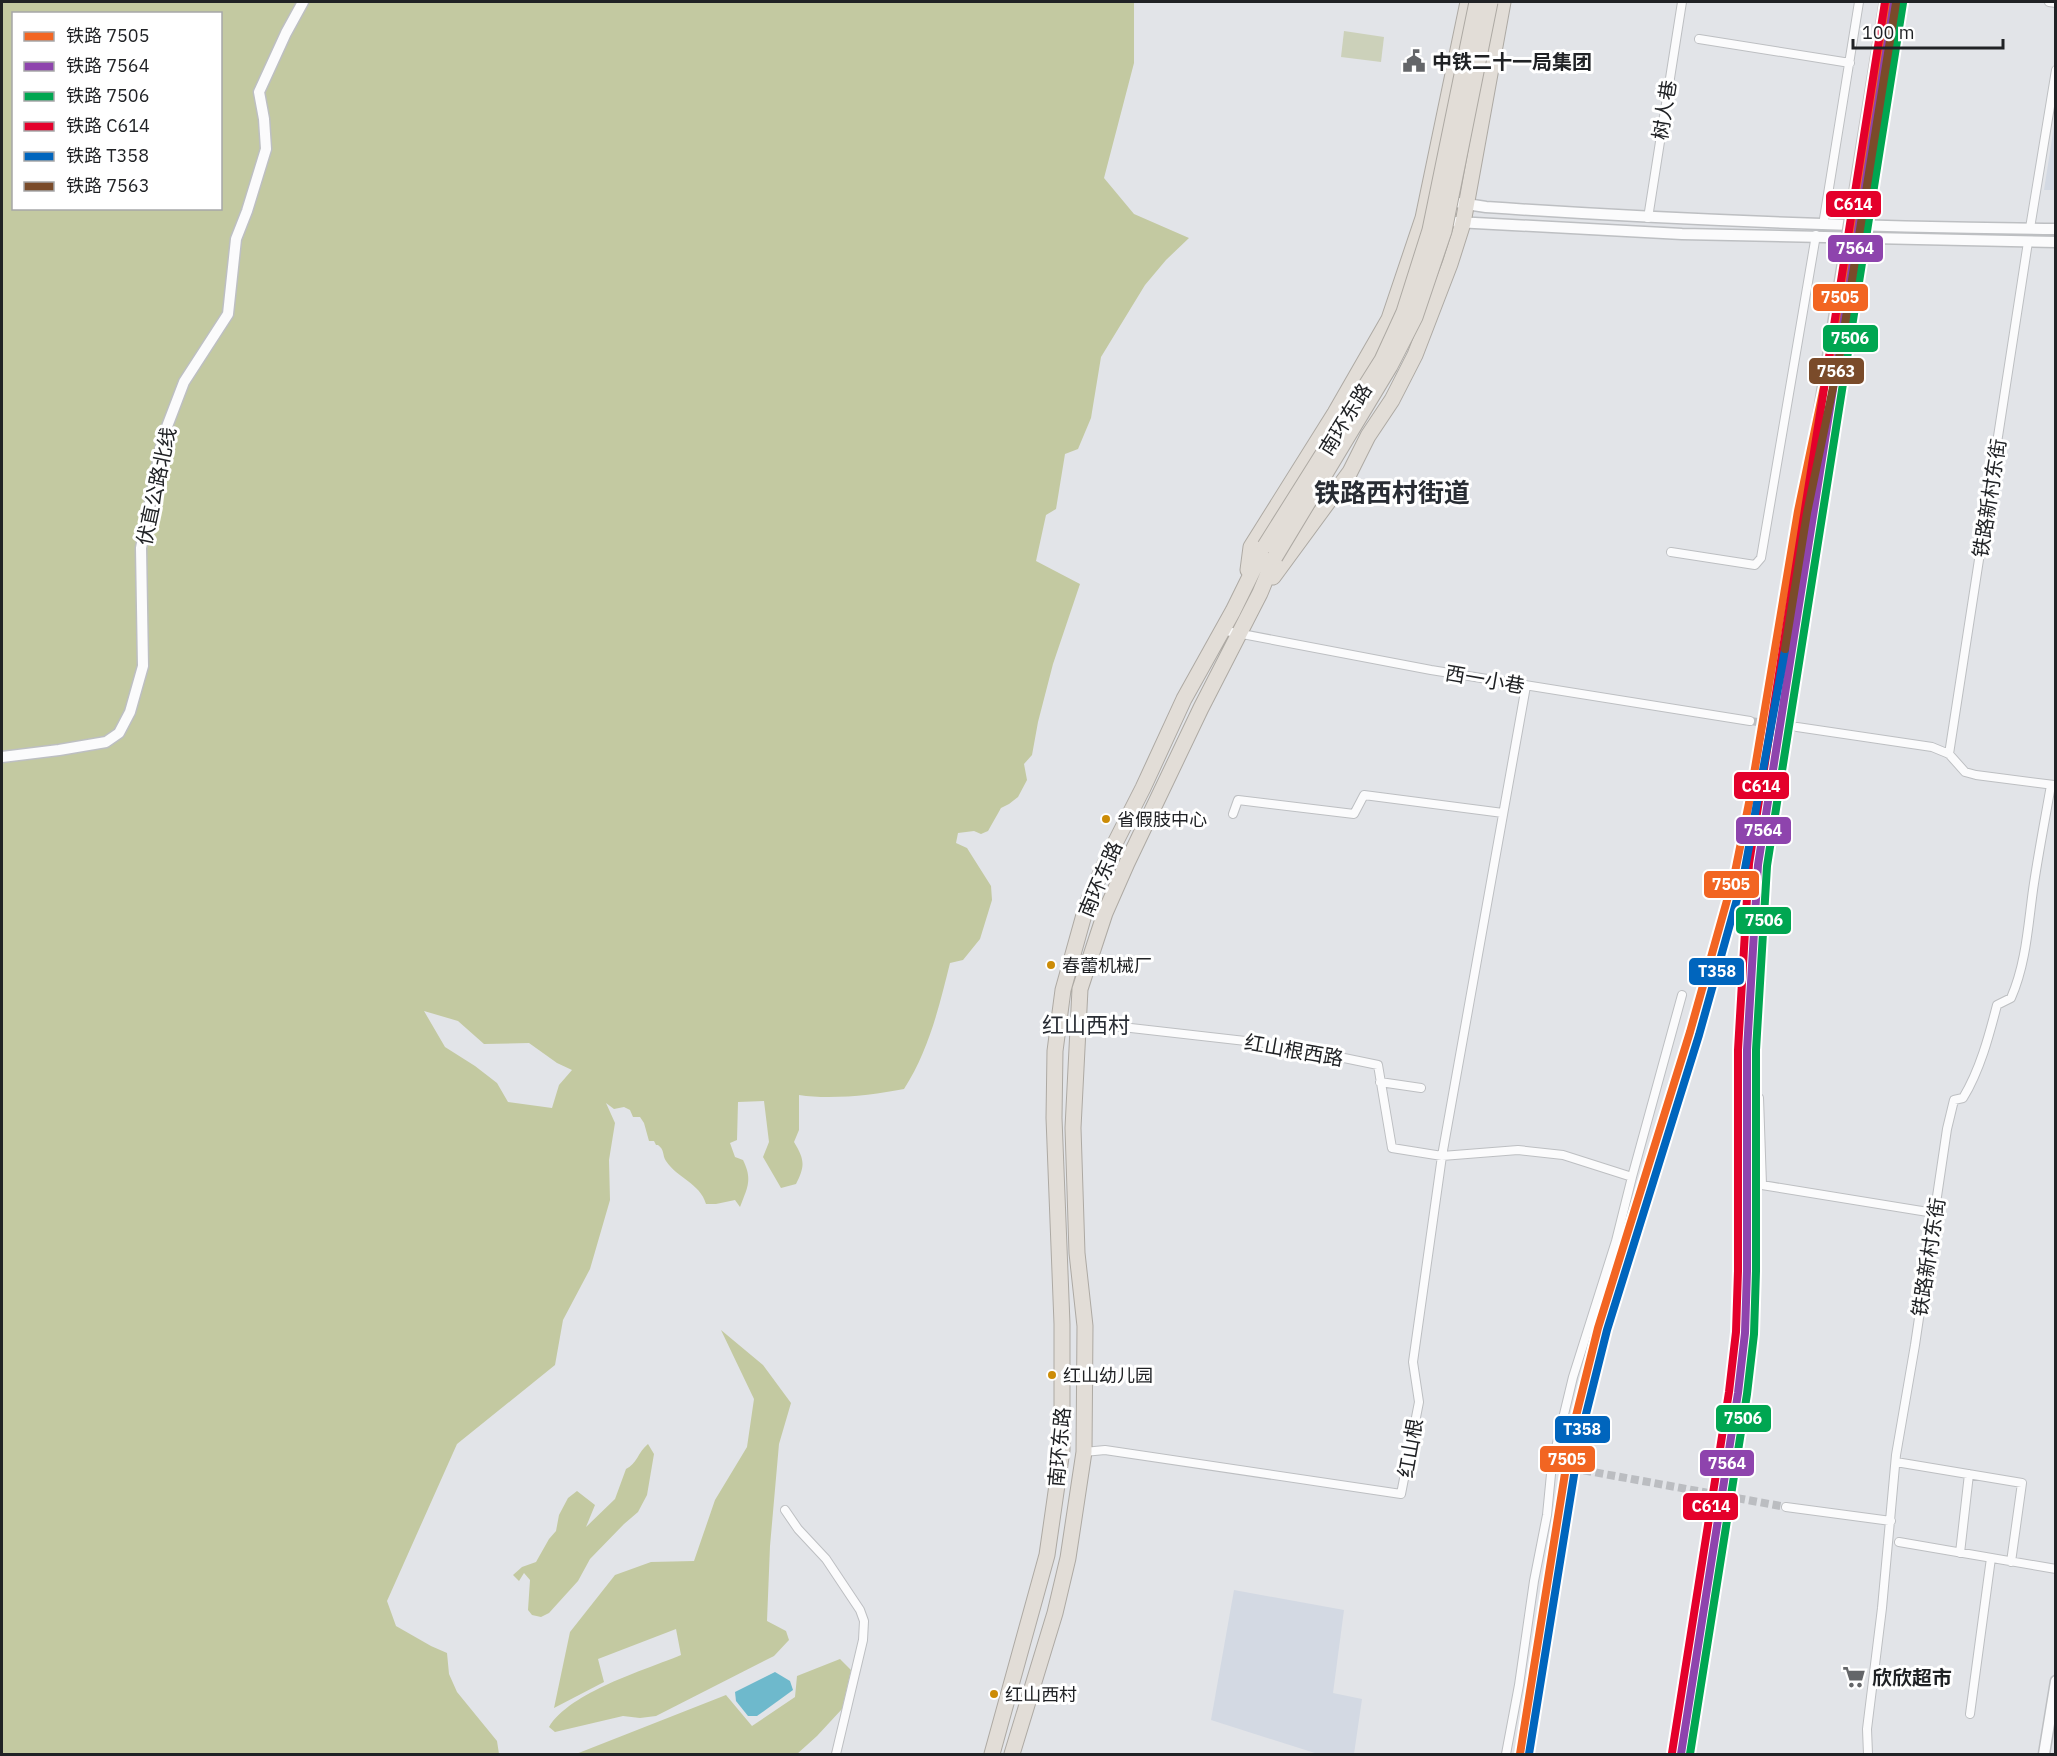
<svg xmlns="http://www.w3.org/2000/svg" width="2057" height="1756" font-family="'IBM Plex Sans','Noto Sans SC',sans-serif">
	<rect width="100%" height="100%" fill="#e2e4e8"/>
	<path fill="#d3d9e3" d="M2055,120v70h-11z
		M1234,1590l110,20 -11,83 29,6 -8,55h-36l-107,-34z"/>
	<path fill="#ccd1ba" d="M1344,31l40,6 -3,25 -40,-5z"/>
	<path fill="#c3c9a1" fill-rule="evenodd" d="M2,2h1132v61l-30,115 30,36 55,24 -23,22 -21,25 -44,72 -10,61 -13,31 -13,5 -9,55 -10,6 -10,46 44,23 -27,80 -15,58 -6,33 -8,9 3,16 -9,17 -9,7 -8,4 -13,23 -7,3 -7,-3 -16,2 -2,10 11,5 24,38 1,14 -12,39 -17,21 -13,3c-11,44 -21,87 -46,126 -31,6 -73,11 -105,6v35l-5,12c11,18 11,24 2,42l-15,4 -18,-31 6,-15 -5,-41 -26,1 -1,38 -7,3 5,14 8,3c10,20 4,28 -3,47l-5,-7 -19,4h-10c-6,-21 -29,-26 -40,-43 -4,-6 -1,-11 -8,-16h-2l-2,-4h-5l-5,-18 -4,-6h-7l-3,-7 -6,-3 -10,2 -8,-6 9,20 -6,37 1,40 -20,69 -27,51 -8,45 -98,79 -70,157 9,25 35,20 16,7 2,21 8,18 40,49 2,13h-497zM14,14h206v194h-206zM424,1011l34,10 26,23 45,-1 28,20 15,7 -13,15 -7,23 -44,-6 -11,-19 -22,-17 -30,-19z
		M721,1330l42,35 28,38 -12,41 -9,102 -3,75 19,10 3,9 -15,16 -118,60 -16,2 -17,-2 -68,16 -6,-5c21,-35 96,-57 132,-72l-5,-26 -78,30 6,23 -50,26 16,-76 45,-57 36,-13 43,-1 21,-61 32,-53 7,-48z
		M648,1444l6,10 -7,41 -9,17 -14,12 -34,35 -12,22 -29,32 -8,4 -9,-2 -4,-5 2,-30 -6,-7 -5,8 -6,-6 9,-8 14,-5 13,-23 7,-8 3,-16 9,-17 9,-7 18,14 -9,22 29,-28 11,-30c11,-5 12,-17 22,-25z
		M840,1659l11,11 -9,39 -25,27 -20,18h-221l150,-59 26,31 43,-29 2,-21z"/>
	<path fill="#6eb9cc" d="M775,1672l15,9 3,9 -36,26h-9l-12,-15 -1,-9z"/>
	<g fill="none" stroke-linecap="round" stroke-linejoin="round">
		<path stroke="#bbbdc1" stroke-width="8" stroke-dasharray="8 4" stroke-linecap="butt" d="M1750,721l47,6
			M1560,1466l226,41"/>
		<g stroke="#bdbfc2" stroke-width="10">
			<path id="street" d="M2049,2l7,1
				M1699,39l151,24
				M1648,218l34,-216
				M1823,225l36,-223
				M2030,228l26,-158
				M1671,552l84,13 6,-7 55,-323
				M1221,630l210,40 319,51
				M1797,727l135,20 17,7 16,18 11,3 78,10
				M1949,754l79,-512
				M1233,814l5,-14 116,14 10,-19 139,18
				M1078,1022l203,23 97,20 14,83 50,8 76,-6 45,5 69,22
				M1380,1082l41,6
				M1759,1098l3,87 172,28
				M1084,1452l21,-2 296,44 18,-92 -6,-40 29,-206 84,-470
				M1896,1462l126,21 -11,79
				M1786,1507l105,14
				M785,1510l13,19 28,30 34,51 4,11 -1,19 -27,114
				M1899,1542l157,27
				M1960,1553l9,-79
				M1970,1714l21,-156
				M1506,1754l13,-69 15,-104 13,-66 5,-51 21,-87 43,-136 16,-64 50,-182
				M1868,1754l-1,-25 15,-121 14,-153 19,-110 32,-216 7,-29 9,-2c17,-28 26,-62 34,-93l14,-7c15,-34 17,-72 22,-108 5,-35 12,-70 18,-105"/>
		</g>
		<g stroke="#bdbfc2" stroke-width="13">
			<path id="secondary" d="M1460,203l26,4c190,13 379,20 570,22
				M1456,222l226,12 374,8
				M2,757l57,-7 47,-8 13,-9 11,-21 13,-46 -2,-118 22,-111 21,-55 44,-68 8,-75 11,-28 19,-62 -2,-30 -5,-27 27,-59 17,-31
				M2044,1754l12,-73"/>
		</g>
		<g stroke="#ada9a3" stroke-width="17">
			<path id="highway" d="M1248,570l3,-23 84,-134 54,-94 34,-101 45,-216
				M1273,577l77,-105 18,-36 24,-36 23,-45 35,-91 13,-41 40,-221
				M992,1754l55,-199 15,-105v-126l-8,-206 1,-67 8,-61 24,-86 23,-51 33,-65 41,-89 49,-88 32,-65
				M1012,1754l43,-141 13,-55 16,-106 1,-126 -8,-73 -4,-125 7,-139 25,-76 22,-50 74,-155 59,-115 15,-36"/>
		</g>
		<use href="#street" stroke="#fbfbfc" stroke-width="8"/>
		<use href="#secondary" stroke="#fbfbfc" stroke-width="10"/>
		<use href="#highway" stroke="#e2ddd7" stroke-width="15"/>
		<path stroke="#c2c2c3" stroke-width="3" d="M1798,511l82,-509"/>
		<g stroke="#ada9a3" stroke-width="17" stroke-linecap="butt">
			<path id="highway-bridge" d="M1265,546l117,-186 22,-48 26,-82 47,-228
				M1275,557l115,-191 25,-49 29,-86 46,-229"/>
		</g>
		<use href="#highway-bridge" stroke="#e2ddd7" stroke-width="15"/>
		<g stroke="#fff" stroke-width="12">
			<path id="rail-1" d="M1520,1754l51,-318 27,-108 92,-296 45,-160 15,-74 48,-287 34,-163 55,-346"/>
		</g>
		<g stroke="#fff" stroke-width="12">
			<path id="rail-2" d="M1681,1754l57,-361 7,-60 2,-62v-221l11,-185 136,-863"/>
		</g>
		<g stroke="#fff" stroke-width="12">
			<path id="rail-3" d="M1690,1754l57,-360 7,-60 2,-63v-221l11,-184 136,-863"/>
		</g>
		<g stroke="#fff" stroke-width="12">
			<path id="rail-4" d="M1672,1753l57,-361 7,-60 2,-61v-221l11,-186 136,-862"/>
		</g>
		<g stroke="#fff" stroke-width="12">
			<path id="rail-5" d="M1529,1754l51,-316 27,-108 92,-295 45,-161 41,-224"/>
		</g>
		<g stroke="#fff" stroke-width="12">
			<path id="rail-6" d="M1785,649l22,-136 34,-164 55,-346"/>
		</g>
		<use href="#rail-1" stroke="#f26522" stroke-width="8"/>
		<use href="#rail-2" stroke="#8e44ad" stroke-width="8"/>
		<use href="#rail-3" stroke="#00a651" stroke-width="8"/>
		<use href="#rail-4" stroke="#e4002b" stroke-width="8"/>
		<use href="#rail-5" stroke="#0065bd" stroke-width="8"/>
		<use href="#rail-6" stroke="#7a4b2a" stroke-width="8"/>
	</g>
	<defs>
		<g id="civic-bare" transform="scale(1.8)"><path d="M-.6-6.5H3V-4.5H.6V-3L4-1V1h2V6H-6V1h2V-1L-.6-3ZM-1.2 2.5V6h2.4V2.5Z" fill="#646669" stroke="#fff" stroke-width="2.5" paint-order="stroke"/></g>
		<g id="supermarket-bare" transform="scale(1.8)"><path d="M-6-5.5h2.5l.6 2H6L4.5 2H-2.5L-4.4-4H-6ZM-1.5 3.2a1.3 1.3 0 1 0 .1 0ZM3 3.2a1.3 1.3 0 1 0 .1 0Z" fill="#646669" stroke="#fff" stroke-width="2.5" paint-order="stroke"/></g>
	</defs>
	<g fill-rule="evenodd">
		<use href="#civic-bare" x="1414" y="61"/>
		<use href="#supermarket-bare" x="1854" y="1677"/>
	</g>
	<g fill="#cc8c07" stroke="#fff" stroke-width="2">
		<circle cx="1106" cy="819" r="5"/>
		<circle cx="1051" cy="965" r="5"/>
		<circle cx="1052" cy="1375" r="5"/>
		<circle cx="994" cy="1694" r="5"/>
	</g>
	<g text-anchor="middle" dominant-baseline="central" stroke-width="6" stroke-linejoin="round" paint-order="stroke">
		<g font-size="18" fill="#202225" stroke="#fff" text-anchor="start">
			<text x="1117" y="819">省假肢中心</text>
			<text x="1062" y="965">春蕾机械厂</text>
			<text x="1063" y="1375">红山幼儿园</text>
			<text x="1005" y="1694">红山西村</text>
		</g>
		<g font-size="20" font-weight="bold" fill="#202225" stroke="#fff" text-anchor="start">
			<text x="1432" y="61">中铁二十一局集团</text>
			<text x="1872" y="1677">欣欣超市</text>
		</g>
		<g font-size="20" fill="#202225" stroke="#fff">
			<text transform="translate(1664 110) rotate(-81)">树人巷</text>
			<text transform="translate(1345 419) rotate(-58)">南环东路</text>
			<text transform="translate(156 486) rotate(-78)">伏直公路北线</text>
			<text transform="translate(1989 498) rotate(-81)">铁路新村东街</text>
			<text transform="translate(1485 679) rotate(10)">西一小巷</text>
			<text transform="translate(1100 879) rotate(-67)">南环东路</text>
			<text transform="translate(1294 1050) rotate(10)">红山根西路</text>
			<text transform="translate(1928 1257) rotate(-81)">铁路新村东街</text>
			<text transform="translate(1059 1447) rotate(-85)">南环东路</text>
			<text transform="translate(1410 1448) rotate(-80)">红山根</text>
		</g>
		<g font-size="22" fill="#292d34" stroke="#fff">
			<text x="1086" y="1024">红山西村</text>
		</g>
		<g font-size="26" font-weight="bold" fill="#292d34" stroke="#fff">
			<text x="1392" y="492">铁路西村街道</text>
		</g>
	</g>
	<g stroke="#fff" stroke-width="2">
		<rect x="1825" y="190" width="57" height="28" rx="6" fill="#e4002b"/>
		<rect x="1827" y="234" width="57" height="29" rx="6" fill="#8e44ad"/>
		<rect x="1812" y="283" width="57" height="29" rx="6" fill="#f26522"/>
		<rect x="1822" y="324" width="57" height="29" rx="6" fill="#00a651"/>
		<rect x="1808" y="357" width="57" height="28" rx="6" fill="#7a4b2a"/>
		<rect x="1733" y="771" width="57" height="29" rx="6" fill="#e4002b"/>
		<rect x="1735" y="816" width="57" height="29" rx="6" fill="#8e44ad"/>
		<rect x="1703" y="870" width="57" height="29" rx="6" fill="#f26522"/>
		<rect x="1735" y="906" width="57" height="29" rx="6" fill="#00a651"/>
		<rect x="1688" y="957" width="57" height="29" rx="6" fill="#0065bd"/>
		<rect x="1715" y="1404" width="57" height="29" rx="6" fill="#00a651"/>
		<rect x="1554" y="1415" width="57" height="29" rx="6" fill="#0065bd"/>
		<rect x="1539" y="1445" width="57" height="28" rx="6" fill="#f26522"/>
		<rect x="1699" y="1449" width="56" height="28" rx="6" fill="#8e44ad"/>
		<rect x="1682" y="1492" width="57" height="29" rx="6" fill="#e4002b"/>
	</g>
	<g font-size="16" text-anchor="middle" font-weight="bold" fill="#fff">
		<text x="1853" y="210">C614</text>
		<text x="1855" y="254">7564</text>
		<text x="1840" y="303">7505</text>
		<text x="1850" y="344">7506</text>
		<text x="1836" y="377">7563</text>
		<text x="1761" y="792">C614</text>
		<text x="1763" y="836">7564</text>
		<text x="1731" y="890">7505</text>
		<text x="1764" y="926">7506</text>
		<text x="1717" y="977">T358</text>
		<text x="1743" y="1424">7506</text>
		<text x="1582" y="1435">T358</text>
		<text x="1567" y="1465">7505</text>
		<text x="1727" y="1469">7564</text>
		<text x="1711" y="1512">C614</text>
	</g>
	<rect width="2057" height="1756" fill="none" stroke="#202225" stroke-width="6"/>
	<rect x="12" y="12" width="210" height="198" fill="#ffffff" stroke="#a6a7a8" stroke-width="1.5"/>
	<rect x="24" y="32" width="30" height="9" fill="#f26522" stroke="#a6a7a8" stroke-width="1.5"/>
	<text x="66" y="42" font-size="18" fill="#202225">铁路 7505</text>
	<rect x="24" y="62" width="30" height="9" fill="#8e44ad" stroke="#a6a7a8" stroke-width="1.5"/>
	<text x="66" y="72" font-size="18" fill="#202225">铁路 7564</text>
	<rect x="24" y="92" width="30" height="9" fill="#00a651" stroke="#a6a7a8" stroke-width="1.5"/>
	<text x="66" y="102" font-size="18" fill="#202225">铁路 7506</text>
	<rect x="24" y="122" width="30" height="9" fill="#e4002b" stroke="#a6a7a8" stroke-width="1.5"/>
	<text x="66" y="132" font-size="18" fill="#202225">铁路 C614</text>
	<rect x="24" y="152" width="30" height="9" fill="#0065bd" stroke="#a6a7a8" stroke-width="1.5"/>
	<text x="66" y="162" font-size="18" fill="#202225">铁路 T358</text>
	<rect x="24" y="182" width="30" height="9" fill="#7a4b2a" stroke="#a6a7a8" stroke-width="1.5"/>
	<text x="66" y="192" font-size="18" fill="#202225">铁路 7563</text>
	<path d="M1853 39v9h150v-9" fill="none" stroke="#202225" stroke-width="3"/>
	<text x="1862" y="39" font-size="18" fill="#202225" stroke="#ffffff" stroke-width="4.5" paint-order="stroke">100 m</text>
</svg>
